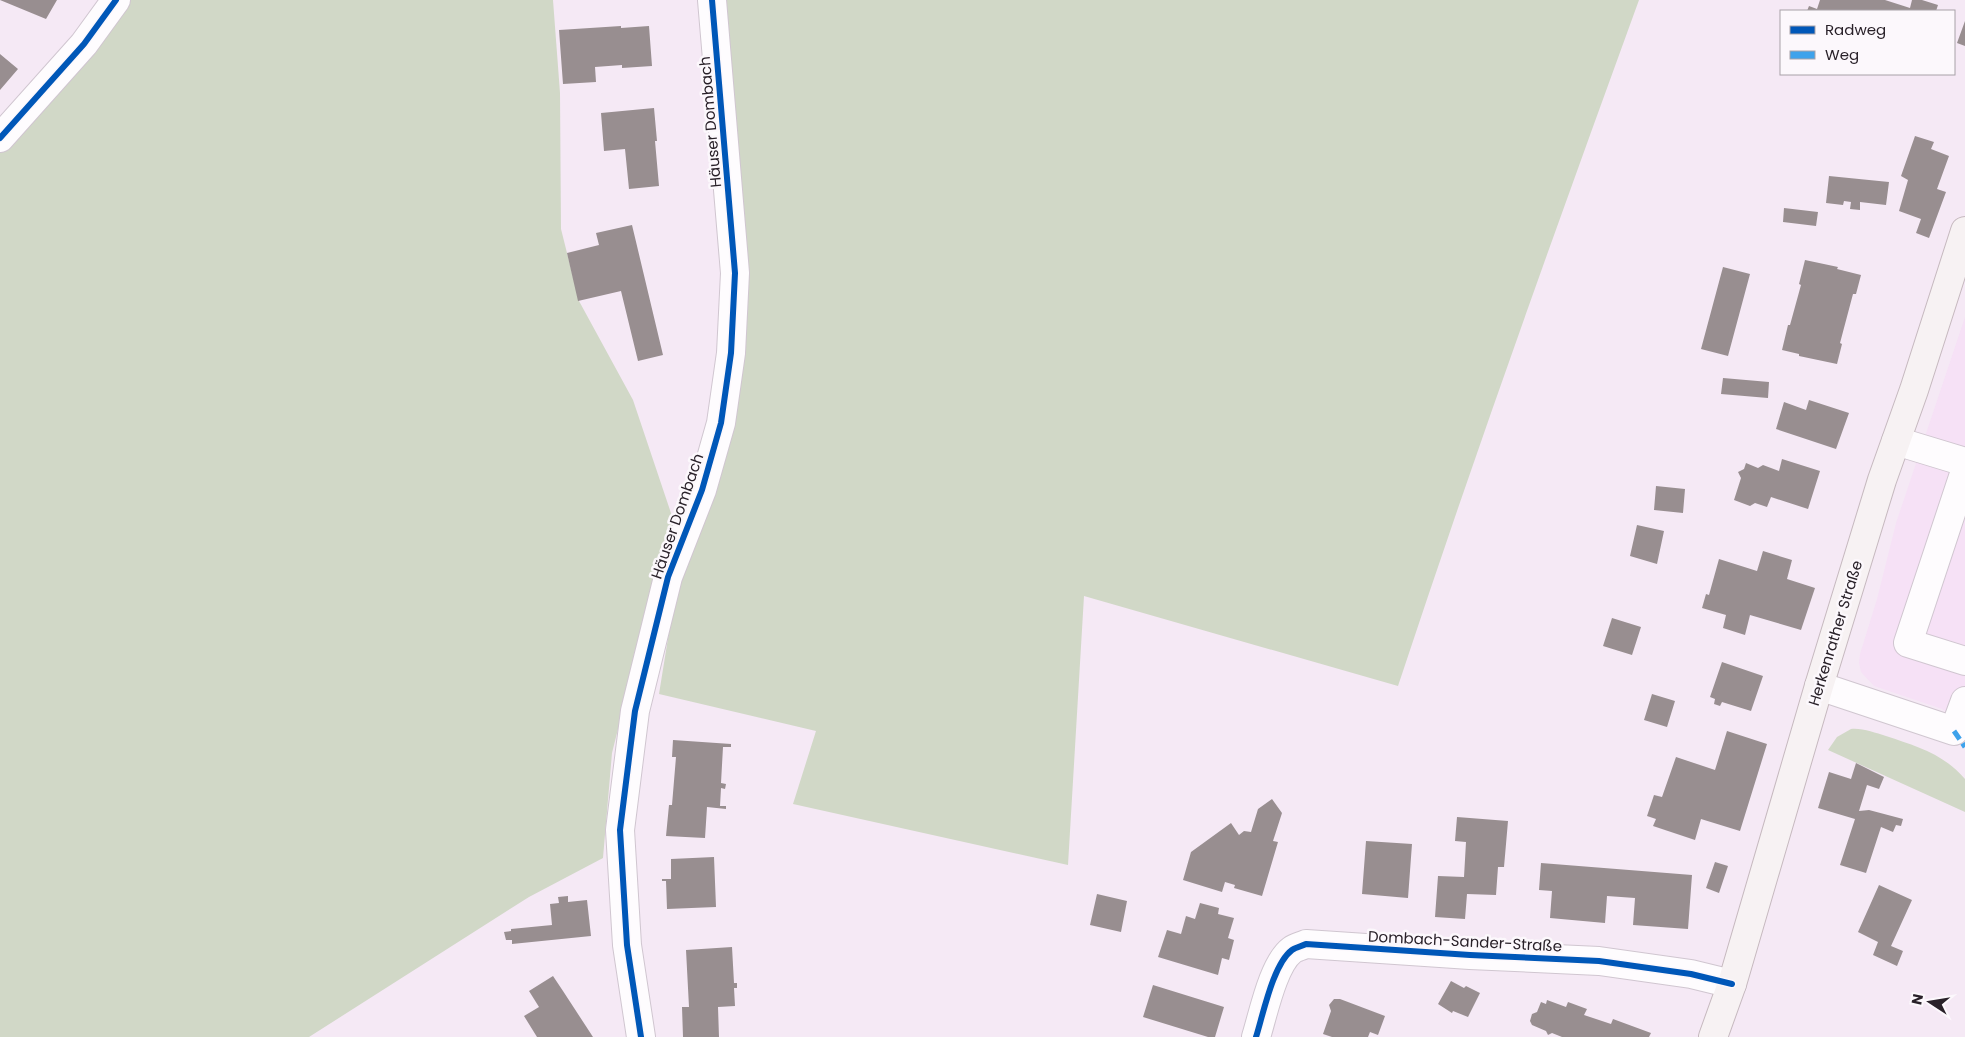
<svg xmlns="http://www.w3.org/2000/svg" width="1965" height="1037" font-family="Poppins,sans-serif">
	<rect width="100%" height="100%" fill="#f5e9f5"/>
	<path fill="#f6e1f6" d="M1965,317v406l-23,-14 -68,-23 -13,-14 -2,-9 1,-9 17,-55 19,-76z"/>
	<path fill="#d1d8c7" d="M128,0h425l7,93 1,136 18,72 54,99 43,128 -19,45 -45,180 -9,105 -74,39 -220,140h-309v-886z
		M725,0h914c-83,228 -165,456 -241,686l-314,-90 -16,269 -275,-61 23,-73 -157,-37 16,-99 53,-175z
		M1851,729c12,-1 24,4 35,7 30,10 58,18 79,43v33l-137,-62 9,-13z"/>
	<path fill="#988e90" d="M0,0h57l-11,19z
		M1820,0h65l25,8 2,-8h10l16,5 -2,6h-129l2,-5 8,3z
		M1965,21v25l-8,-3z
		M621,26v2l28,-2 3,40 -30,2v-3l-27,2 1,15 -33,2 -4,-54z
		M0,54l18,15 -18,21z
		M654,108l3,33h-2l4,45 -30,3 -4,-40 -21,2 -3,-38z
		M1915,136l19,6 -3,7 18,7 -12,33 9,3 -17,46 -13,-5 5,-14 -22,-8 9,-31 -7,-4z
		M1829,176l60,6 -3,23 -26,-3v8l-10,-1 1,-7 -7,-1 -1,4 -17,-2z
		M1784,208l34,4 -2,14 -33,-4z
		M632,225l31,130 -25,6 -17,-70 -43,10 -11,-48 32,-8 -3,-12z
		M1805,260l33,7 -1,2 24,6 -5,19h-3l-13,49 2,1 -5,20 -38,-8v-2l-17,-4 6,-25h2l11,-40 -2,-1z
		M1723,267l27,7 -22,82 -27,-7z
		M1723,378l46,4 -1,16 -47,-4z
		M1809,400l40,13 -13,36 -60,-20 8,-27 22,8z
		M1782,459l38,12 -12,38 -37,-12 -4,10 -12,-4 -5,3 -16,-6 7,-22 -3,-6 6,-3 2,-6 12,5 5,-3 16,6z
		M1656,486l29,3 -2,24 -29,-3z
		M1637,525l27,6 -7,33 -27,-8z
		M1763,551l29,9 -5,19 28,9 -14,42 -51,-15 -5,20 -22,-7 3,-13 -24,-7 4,-14 3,1 10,-36 38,12z
		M1612,618l29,9 -9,28 -29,-9z
		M1722,662l41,14 -12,35 -29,-9 -2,4 -6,-2 1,-5 -5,-2z
		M1652,694l23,7 -8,26 -23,-7z
		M1727,731l40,13 -27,87 -39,-12 -6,21 -42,-14 3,-7 -9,-3 7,-21 8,2 14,-40 39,13z
		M673,740l58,4v3h-8l-2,36 5,1 -1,5 -4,-1 -1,18h6v3l-19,-2 -2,31 -39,-2 3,-31h3l4,-48h-4z
		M1856,763l28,14 -5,12 -12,-4 -8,26 10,-1 34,9 -2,7 -5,-1 -3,7 -12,-5 -15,46 -26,-8 15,-46 -37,-11 11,-36 22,7z
		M1272,799l10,14 -9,28 5,1 -16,54 -28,-8 1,-3 -10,-3 -3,10 -39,-12 8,-28 40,-29 8,12 5,-4 7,1 7,-23z
		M1457,817l51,4 -4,46h-6l-2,28 -29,-1 -2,25 -30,-2 3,-41 26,1 2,-35 -11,-1z
		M1366,841l46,3 -4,54 -46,-4z
		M714,857l2,50 -49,2 -1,-28h-4v-2h9v-20z
		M1715,862l13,4 -9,27 -13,-5z
		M1541,863l151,12 -4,54 -55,-4 2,-27 -28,-2 -2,27 -55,-5 2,-27 -13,-1z
		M1879,885l33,15 -21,46 12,5 -6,15 -24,-11 5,-13 -20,-10z
		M1097,894l30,7 -6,31 -31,-7z
		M568,896v6l19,-2 4,36 -79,8v-4h-6l-2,-8 7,-1v-2l41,-4 -2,-21 9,-1 -1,-6z
		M1200,903l19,5 -1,6 16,4 -6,20 6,2 -5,20 -7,-2 -4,17 -60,-18 9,-27 14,4 5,-18 9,3z
		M732,947l2,36h3v5h-3l1,18 -17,1 1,30h-36l-1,-30h7l-3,-57z
		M553,976l10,15 30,46h-56l-13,-21 15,-9 -10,-16z
		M1451,981l13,7 2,-2 14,7 -12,24 -15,-6 -1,2 -14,-9z
		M1153,985l71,22 -9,30h-7l-65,-20z
		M1334,999h6l45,17 -7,19 -8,-3 -2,5h-36l-9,-3 8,-23 -2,-6z
		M1547,1000l19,7 2,-5 19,7 -3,6 27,9 2,-5 38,14 -2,4h-87l-10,-4 -4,2 -2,-4 -14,-6 -2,-4 2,-7 5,-2 4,-10 5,2z"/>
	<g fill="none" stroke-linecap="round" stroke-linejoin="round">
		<g stroke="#d0c6d0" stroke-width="30">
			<path id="minor" d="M0,138l84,-94 32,-44
				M1896,441l69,21
				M1965,471l-57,172 57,18
				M1819,686l135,45 11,-30
				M641,1037l-14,-92 -7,-115 15,-119 33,-134 34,-87 19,-67 10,-70 4,-80 -23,-273
				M1256,1037c7,-22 17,-73 36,-87 4,-3 10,-4 14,-6l164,11 129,6 92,13 41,10"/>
		</g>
		<g stroke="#c6b9bf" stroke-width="30">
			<path id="major" d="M1713,1037l19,-53 87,-298 63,-206 32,-90 51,-159"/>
		</g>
		<use href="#minor" stroke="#fefcfe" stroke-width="28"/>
		<use href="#major" stroke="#f7f2f3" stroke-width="28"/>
		<path stroke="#3ea2eb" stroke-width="5" stroke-dasharray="10 5" stroke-linecap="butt" d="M1954,731l11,16"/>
		<g stroke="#fcf8fc" stroke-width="9">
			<path id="cycleway" d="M0,138l84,-94 32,-44
				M641,1037l-14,-92 -7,-115 15,-119 33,-134 34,-87 19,-67 10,-70 4,-80 -23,-273
				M1256,1037c7,-22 17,-73 36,-87 4,-3 10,-4 14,-6l164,11 129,6 92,13 41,10"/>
		</g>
		<use href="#cycleway" stroke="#0057b8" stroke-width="6"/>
	</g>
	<g text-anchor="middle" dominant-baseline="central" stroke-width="5" stroke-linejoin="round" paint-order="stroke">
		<g font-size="15" fill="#292129" stroke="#fcf8fc">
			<text transform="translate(710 122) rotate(-95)">Häuser Dombach</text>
			<text transform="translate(677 516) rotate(-71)">Häuser Dombach</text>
			<text transform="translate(1835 633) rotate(-73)">Herkenrather Straße</text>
			<text transform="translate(1465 941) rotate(3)">Dombach-Sander-Straße</text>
		</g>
	</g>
	<rect x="1780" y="10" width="175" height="65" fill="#fcf8fc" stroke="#a8a2a8"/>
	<rect x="1790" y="26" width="25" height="8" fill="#0057b8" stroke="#a8a2a8"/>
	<text x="1825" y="35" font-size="15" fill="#292129">Radweg</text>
	<rect x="1790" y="51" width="25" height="8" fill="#3ea2eb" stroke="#a8a2a8"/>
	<text x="1825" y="60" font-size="15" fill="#292129">Weg</text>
	<g transform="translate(1930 1002) rotate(282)" stroke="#fcf8fc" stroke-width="4" paint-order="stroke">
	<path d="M0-4L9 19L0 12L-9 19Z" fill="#292129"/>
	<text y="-8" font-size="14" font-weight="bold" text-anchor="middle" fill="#292129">N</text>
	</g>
</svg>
